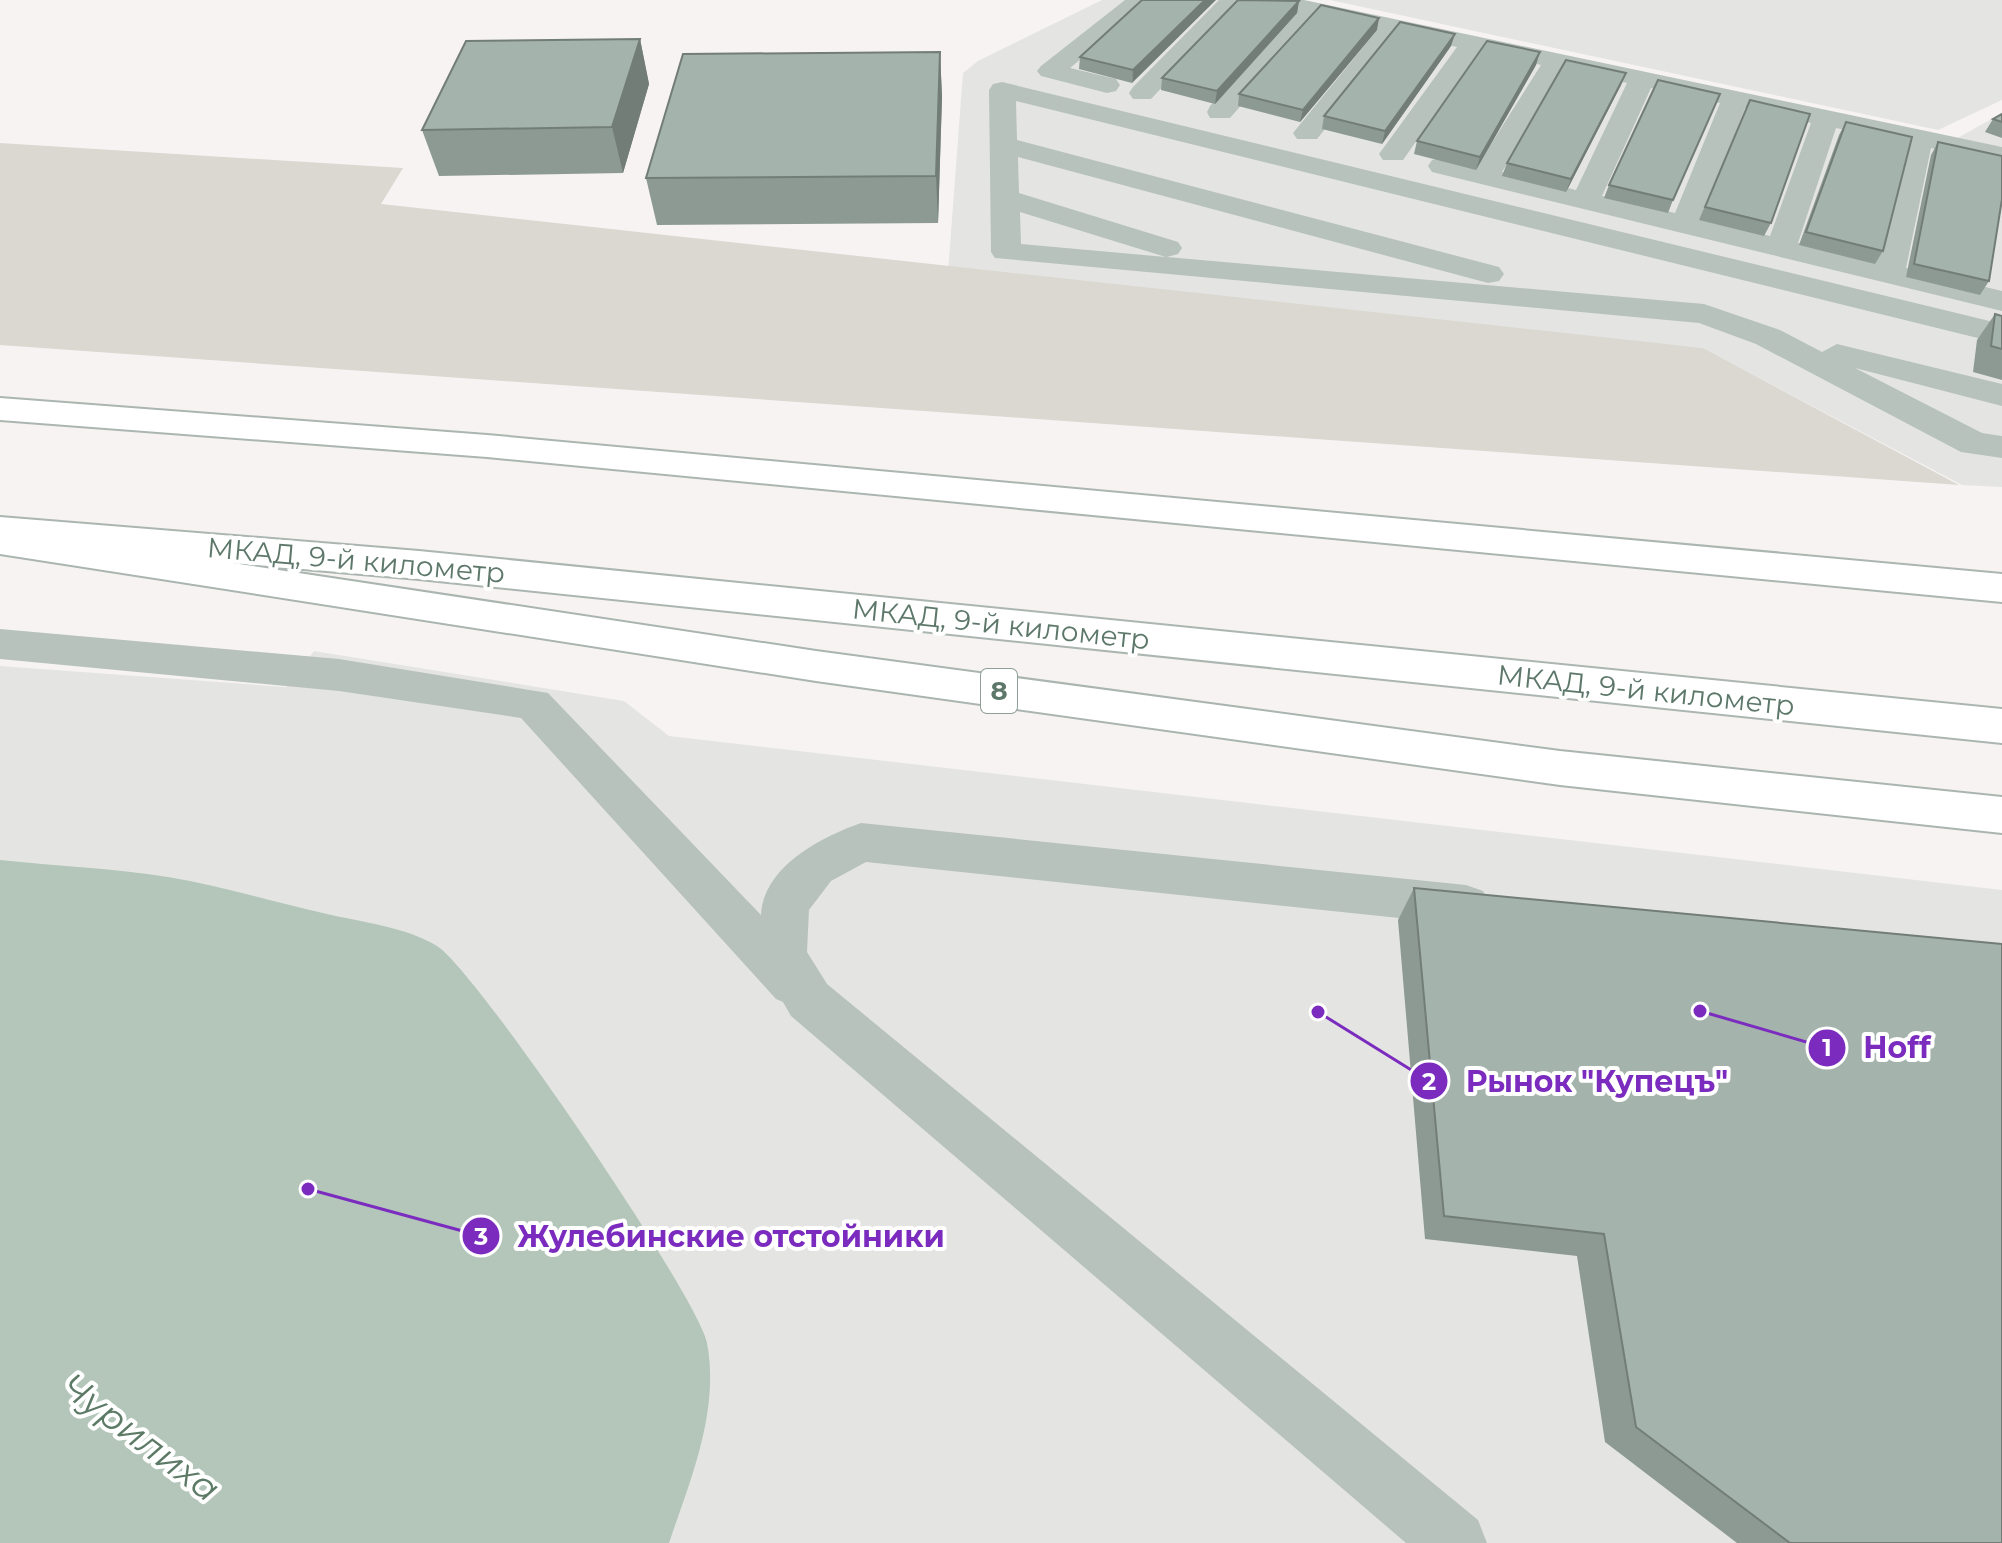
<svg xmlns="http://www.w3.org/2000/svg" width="2002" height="1543" font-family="Montserrat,sans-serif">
	<rect width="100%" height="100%" fill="#f7f3f3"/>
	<path fill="#e4e5e2" d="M1102,0h198l654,140 48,-27v374l-40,-2 -260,-137 -754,-76 15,-199 15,-12z
		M1330,0h672v100l-64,30z
		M314,651l310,50 45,35 1333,154v653h-2002v-877l286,21z"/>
	<path fill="#dbd8d2" d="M0,143l403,25 -22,36 1322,144 256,137 -1959,-140z"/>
	<path fill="#b4c6ba" d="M0,860c56,6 113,8 168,17 53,9 107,25 159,37 35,8 79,13 110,32 39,24 262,352 270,397 13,68 -17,138 -38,200h-669z"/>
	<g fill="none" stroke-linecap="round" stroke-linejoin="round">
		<g stroke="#aab5b0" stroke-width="4">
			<path id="major" d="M0,528l816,123 744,100 442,46v36l-442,-48 -744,-104 -816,-127z"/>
		</g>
		<g stroke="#acb6b1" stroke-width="4">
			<path id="highway" d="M0,398l487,37 1515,139v28l-1515,-145 -487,-37z
				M0,517l419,34 1583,158v34l-1583,-164 -419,-36z"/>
		</g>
		<path fill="#b8c2bd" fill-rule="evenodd" d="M1125,0h27l-82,68 46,11 4,6 -4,6 -9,2 -66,-17 -4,-5 4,-5z
			M1219,0h25l-93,99h-18l-4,-6 4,-6z
			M1258,0h46l698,147v16l-71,-15 -25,120 96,23v20l-570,-139 -4,-6 4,-6 10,-2 35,8 64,-101 -62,-13 -76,108h-20l-4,-6 78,-107 -57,-12 -83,104h-20l-4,-6 84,-103 -59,-12 -88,100h-20l-3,-6 3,-6 86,-93 -34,-8zM1563,70l64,13 -51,107 -74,-18zM1651,88l69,15 -45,110 -73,-17zM1745,108l66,15 -41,113 -68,-16zM1836,128l68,15 -28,118 -78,-18z
			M1002,82l1000,242v20l-986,-243 1,39 482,127 5,7 -5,7 -11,2 -470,-126 1,36 159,49 4,6 -4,6 -11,3 537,47 76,26 42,22 15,-8 165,40v22l-147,-38 127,65 20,3v22l-41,-6 -205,-108 -57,-21 -704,-65 -4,-6 -2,-162 4,-6zM1020,212l136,42 10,3 -145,-13z
			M0,629l339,30 209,34 213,222c2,-48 60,-78 100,-92l605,62 17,6 7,14 -7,14 -17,6 -600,-63 -35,19 -22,29 -2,42 20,32 651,536 9,23h-81l-615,-527 -8,-14 -7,-3 -255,-281 -182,-27 -339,-32z"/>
		<use href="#major" fill="#fff" fill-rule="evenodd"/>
		<use href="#highway" fill="#fff" fill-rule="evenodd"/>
	</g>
	<path fill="#8d9a93" d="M1142,0l-10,83 -53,-14 1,-12z
		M1299,1l-2,12 -82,91 -54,-14 1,-12z
		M1377,30l-77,92 -62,-16 1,-12z
		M640,39l9,45 -26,89 -184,3 -17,-46z
		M1451,46l-69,98 -60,-15 2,-13z
		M940,52l2,45 -4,126 -281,2 -11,-47z
		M1536,65l-60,105 -62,-16 3,-13z
		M1621,85l-55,107 -64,-16 5,-13z
		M1750,100l21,123 -7,13 -65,-16z
		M2002,114v24l-17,-6 8,-13z
		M1846,122l37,129 -8,13 -76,-19 40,-110z
		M1938,142l51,139 -9,14 -74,-18 25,-122z
		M1609,185l64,15 -5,13 -64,-15z
		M1995,314l7,2v64l-29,-8 4,-32z
		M1414,888l588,655h-265l-132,-101 -28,-186 -152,-17 -27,-319z"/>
	<path fill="#737d78" d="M1205,0h11l-84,83 1,-13z
		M1299,1l-2,12 -82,91 2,-13z
		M1379,18l-2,12 -77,92 3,-12z
		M1455,34l-4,12 -69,98 3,-13z
		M640,39l9,45 -26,89 -11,-46z
		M940,52l2,45 -4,126 -2,-47z
		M1540,52l-4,13 -60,105 4,-13z
		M1626,73l-5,12 -55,107 5,-13z"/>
	<path fill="#a4b3ab" stroke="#737d78" stroke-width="2" d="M1142,0h63l-72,70 -53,-13z
		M1238,0l61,1 -82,90 -55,-13z
		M1321,5l58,13 -76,92 -64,-16z
		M1400,22l55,12 -70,97 -61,-15z
		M640,39l-28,88 -190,3 44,-89z
		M1487,41l53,11 -60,105 -63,-16z
		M940,52l-4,124 -290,2 37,-124z
		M1566,60l60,13 -55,106 -64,-16z
		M1658,80l62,14 -47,106 -64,-15z
		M1750,100l60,14 -39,109 -66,-16z
		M2002,114v8l-9,-3z
		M1846,122l66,15 -29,114 -77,-19z
		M1938,142l64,14v43l-13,82 -75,-17z
		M1995,314l7,2v33l-11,-3z
		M1414,888l588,56v599h-212l-154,-116 -32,-193 -160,-18z"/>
	<g text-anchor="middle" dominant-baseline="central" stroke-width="8" stroke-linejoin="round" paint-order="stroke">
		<rect fill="#fff" stroke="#8ea097" stroke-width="2" x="981" y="669" width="36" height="44" rx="6"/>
		<g font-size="26" font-weight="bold" fill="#5d786a">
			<text x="999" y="691">8</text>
		</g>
		<g font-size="28" fill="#5d786a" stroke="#fff">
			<text transform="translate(356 560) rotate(5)">МКАД, 9-й километр</text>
			<text transform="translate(1001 624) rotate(6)">МКАД, 9-й километр</text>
			<text transform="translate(1646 690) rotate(6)">МКАД, 9-й километр</text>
		</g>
		<g font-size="36" font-style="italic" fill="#5c7a65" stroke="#fff">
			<text transform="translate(141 1437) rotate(37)">Чурилиха</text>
		</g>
	</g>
	<path fill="none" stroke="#7b2cbf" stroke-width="3" d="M1700 1011L1827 1048M1318 1012L1429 1081M308 1189L481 1236"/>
	<g fill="#7b2cbf" stroke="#fff" stroke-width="3">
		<circle cx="1700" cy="1011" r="8"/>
		<circle cx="1318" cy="1012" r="8"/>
		<circle cx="308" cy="1189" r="8"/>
		<circle cx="1827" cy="1048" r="20"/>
		<circle cx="1429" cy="1081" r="20"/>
		<circle cx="481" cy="1236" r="20"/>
	</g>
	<g font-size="24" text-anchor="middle" font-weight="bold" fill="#fff">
		<text x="1827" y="1056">1</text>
		<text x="1429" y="1090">2</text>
		<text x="481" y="1245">3</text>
	</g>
	<g font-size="30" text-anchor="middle" font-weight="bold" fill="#7b2cbf" stroke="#fff" stroke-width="8" stroke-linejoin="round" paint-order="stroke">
		<text x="1897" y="1058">Hoff</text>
		<text x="1597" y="1092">Рынок "Купецъ"</text>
		<text x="731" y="1247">Жулебинские отстойники</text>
	</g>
</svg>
